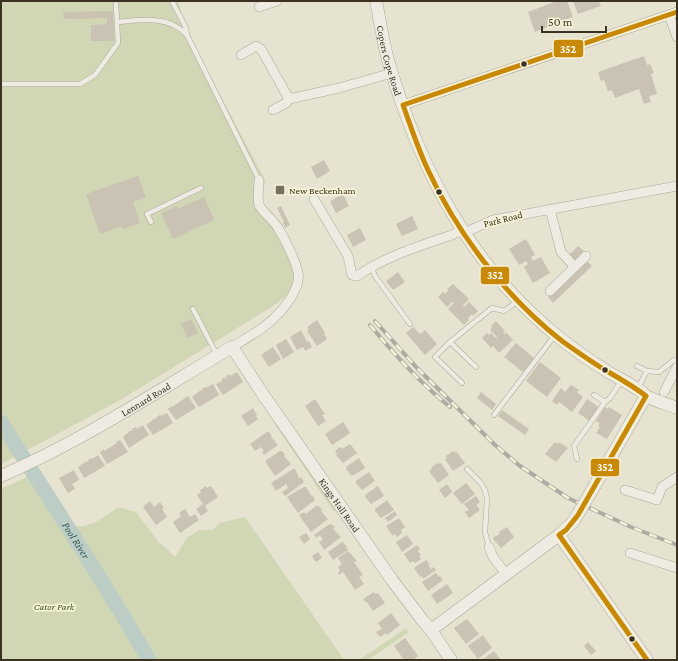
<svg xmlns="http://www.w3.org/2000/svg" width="678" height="661" font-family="'Crimson Pro',serif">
	<rect width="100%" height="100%" fill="#e6e3d1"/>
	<path fill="#d1d7b4" d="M1,1h177l2,5 1,8 8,16 3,9 9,20 65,123 -10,8c-6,21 9,27 20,42 9,13 26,46 14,60 -5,6 -12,10 -17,14l-151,93 -96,52 -25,-35z
		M276,422l60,88 -2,2 -60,-89z
		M1,425l18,30 -18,9z
		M37,472l31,52c18,8 35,-6 50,-17l18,5 23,31 6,4 10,10 12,-19 12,-8h13l8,-7 25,-6 99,143h-192l-6,-9 2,-1 -30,-50 -7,-3 39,63h-149v-171z
		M406,628l3,4 -41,28h-9z"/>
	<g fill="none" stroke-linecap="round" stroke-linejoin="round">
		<path stroke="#bbcdc4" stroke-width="15" id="s1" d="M1,422c49,79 102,157 148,238"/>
	</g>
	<path fill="#cac2b2" d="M557,1h10l6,16 -38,15 -7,-20z
		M573,1h26l2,5 -23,8z
		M113,11l1,30h-23v-16l16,-1v-6l-43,1 -1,-7z
		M644,56l3,9 3,-1 4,9 -3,1 6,20 -8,2 2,6 -7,2 -5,-15 -24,9 -3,-8 -4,1 -4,-11 -3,1 -3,-9z
		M324,160l6,11 -13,8 -6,-12z
		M138,176l8,22 -13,4 7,21 -17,6 -1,-3 -22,8 -14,-40z
		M343,194l6,12 -13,7 -6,-12z
		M204,197l10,23 -41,19 -12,-26 16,-7 1,3z
		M281,206l9,19 -5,3 -2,-5 1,-1 -7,-14z
		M412,216l6,13 -16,7 -6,-12z
		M360,228l6,12 -13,7 -6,-12z
		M526,239l9,16 -4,2 2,4 8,-4 9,16 -17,10 -9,-16 4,-3 -2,-3 -7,4 -10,-16z
		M578,246l6,5 -10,10 -5,-6z
		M587,261l5,5 -39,37 -5,-6z
		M398,272l7,10 -12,8 -7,-9z
		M453,284l16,15 -6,6 1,2 5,-5 9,9 -5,5 -1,-2 -4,4 1,2 -5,5 -16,-16 6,-6 -2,-1 -5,5 -9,-10 5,-5 2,2 4,-4 -2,-1z
		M191,319l7,14 -10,5 -7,-14z
		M317,320l8,13 -1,1 3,5 -10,7 -10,-15 2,-2 -2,-2z
		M496,321l9,10 -2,1 2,2 1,-2 7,8 -14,13 -6,-7 -2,2 -9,-10 5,-5 2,2 2,-2 5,5 1,-1 -7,-7 2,-2 -1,-2z
		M413,327l7,7 5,-4 12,14 -12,11 -19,-22z
		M301,330l6,12 2,-1 3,6 -7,4 -2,-4 -6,3 -7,-13z
		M286,339l8,13 -11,7 -7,-14z
		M516,343l18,15 -11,14 -19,-15z
		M273,347l8,12 -12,8 -8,-12z
		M540,362l21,16 -14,19 -21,-16z
		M237,372l6,10 -20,13 -7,-11 6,-3v-2l3,-2 1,2 1,-1 -1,-2 3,-2 1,2z
		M213,384l6,11 -20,12 -7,-10 9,-7 1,1 1,-1 -1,-1 3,-2 1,1z
		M571,385l8,5 -2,2 6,5 -11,15 -13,-10 -2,3 -5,-4 9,-13 4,4z
		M481,392l15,12 -4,6 -15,-12z
		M188,396l8,12 -20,12 -8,-11 4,-3v1z
		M315,399l10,15 -3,1 4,6 -8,5 -13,-20z
		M587,399l12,8 -9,14 -12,-8z
		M605,407l3,2 1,-2 13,8 -15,24 -11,-6 4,-6 -2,-1 2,-3 -4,-2z
		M253,408l4,7 -1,1 2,3 -10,7 -7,-10z
		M502,410l27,19 -4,6 -27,-19z
		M167,413l6,10 -20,12 -7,-10 9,-7 1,1 1,-1 -1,-1 4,-2 1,1z
		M343,422l7,11 -18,12 -7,-11z
		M143,425l6,10 -20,13 -6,-11 8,-7 1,1h1l-1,-2 4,-2 1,2z
		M267,432h2l3,4 -1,1 7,8 -14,10 -2,-3 2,-1 -3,-4 -6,4 -5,-7z
		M120,440l8,12 -21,12 -7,-12 4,-3v2l2,-1 11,-7 -1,-1z
		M555,442l3,2 1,-2 9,6 -12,14 -11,-8z
		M350,444l7,9 -14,10 -7,-8 1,-1 -2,-3 5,-4 2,2z
		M280,451h2l3,4 -1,1 7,8 -16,12 -10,-15z
		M453,451l1,2 2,-2 9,12 -12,8 -8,-12 2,-1 -1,-2z
		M98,455l7,11 -21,12 -6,-11 9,-6v1l2,-1 -1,-1 3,-2 1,1z
		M359,458l6,10 -13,8 -6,-7 1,-1 -1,-1z
		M437,463l1,1 3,-1 8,12 -11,8 -9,-12 3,-2 -1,-1z
		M293,469h2l4,9 2,-1 3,5 -1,1 -18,13 -3,-4 6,-4 -2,-4 -10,7 -5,-8z
		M74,470l5,10 -7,4 3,5 -7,4 -9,-15z
		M369,472l6,9 -13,9 -6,-7v-2z
		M466,483l9,11 -13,10 -9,-11z
		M447,484l5,8 -7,6 -6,-8z
		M206,486l1,2 4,-2 7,11 -13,9 3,5 -7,5 -5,-7 7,-5 -6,-9 4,-3 -1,-2z
		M378,486l6,10 -13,8 -6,-7h1l-1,-2z
		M304,487h2l4,7 1,2 1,-1 3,5 -17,13 -11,-16z
		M476,496l4,6 -4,3 4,5 -11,8 -4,-6 4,-2 -5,-6z
		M387,500l7,10 -13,8 -6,-7v-2z
		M150,501l4,6 6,-5 4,6 -2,1 5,8 -11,8 -13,-18z
		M317,505l1,2 1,-1 3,4 -1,1 7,8 -17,13 -12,-17 5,-3 2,2z
		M185,509l5,8 5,-3 4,6 -19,13 -7,-11 8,-6 -2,-3z
		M395,511l2,4 -9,7 -3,-4z
		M399,518l6,9 -4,3 1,3 -5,4 -2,-3 -2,2 -7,-10z
		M330,524v1l2,-1 3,4 -2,1 8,8 -17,13 -5,-8 4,-2 -3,-5 -3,3 -3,-3z
		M507,527l7,10 -13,11 -8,-9 1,-2 6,-3 -1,-2z
		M306,533l4,6 -6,5 -5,-7z
		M407,535l6,9 -11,8 -6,-10z
		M342,542l5,4 -1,1 2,3 -15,10 -5,-8z
		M417,545l3,4 -2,2 3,4 -2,1 2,3 -6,4 -2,-2 -3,2 -6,-9z
		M348,551l9,10 -3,1 9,13 -4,2 5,7 -9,6 -12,-18 -4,3 -1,-2 2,-2 -2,-4 4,-3 -4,-6z
		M318,552l4,6 -6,4 -4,-6z
		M426,560l4,4 -2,1 3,4 3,-2 2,3 -13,9 -1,-3 -2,1 -6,-9z
		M436,573l3,4 1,-1 3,4 -15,11 -6,-9z
		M447,584l6,9 -16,11 -6,-9z
		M374,592l2,2 2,-1 7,10 -12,8 -7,-10 -1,1 -2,-3z
		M391,613l9,12 -13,10 -1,-2 -6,4 -4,-5 6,-3 -4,-6z
		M467,619l12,15 -13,10 -12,-16z
		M483,635l9,13 -14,11 -10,-13z
		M405,638l13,18 -5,4h-9l-10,-14z
		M588,642l8,9 -5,4 -7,-9z
		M494,651l7,9h-19z"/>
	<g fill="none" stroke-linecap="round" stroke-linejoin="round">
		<g stroke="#aca899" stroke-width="5.5">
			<path id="service" d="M172,1l14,27 1,7
				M117,22c23,-2 52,-7 70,13l72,145
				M1,84h79l15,-9 23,-32 -2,-39
				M151,222l-4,-8 54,-26
				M371,266l4,10 35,48
				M193,309l24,46
				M450,342l26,25
				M637,366l10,5 -9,17
				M647,371l12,1 15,-12 3,1
				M462,383l-27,-26 15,-15 42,-34 12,3 14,-10
				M594,395l11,7 5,-4 12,-18
				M494,415l61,-80
				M577,459l-3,-13 31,-44
				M467,469l13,13 5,8 2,9 -2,33 4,15"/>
		</g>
		<g stroke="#aca899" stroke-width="10">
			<path id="minor" d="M259,7l18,-6
				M669,15l8,22
				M241,55l15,-9 5,3 28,50 -3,4 -13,7
				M289,99l50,-11 53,-15
				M403,105l274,-93
				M314,199l34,57 4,19 5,1c29,-20 63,-30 95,-41l5,-3 11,-1 25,-11 184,-34
				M550,209l11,43 14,15
				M550,291l36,-35
				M232,347c25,-15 44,-25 60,-51 4,-7 8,-15 6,-23 -2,-12 -13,-34 -20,-45 -4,-8 -16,-16 -19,-23 -2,-7 0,-17 0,-25
				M664,392l13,-25
				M625,490l32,10 5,-13 15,-10
				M489,547l4,10 13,17
				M630,553l47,15"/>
		</g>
		<g stroke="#aca899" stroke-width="13">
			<g id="tertiary">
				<path id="s2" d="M376,1c4,20 7,40 12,59 31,107 80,203 168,275 17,14 36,27 54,38 10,6 22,12 32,19 0,0 3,4 4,4 9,5 21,8 31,12"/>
				<path id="s3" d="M1,476c81,-35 155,-84 231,-129l30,46 130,187 31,41 8,9 20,30"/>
				<path d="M595,485l51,-89"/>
				<path d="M559,535l88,125"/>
				<path d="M431,630l128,-95 14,-13 8,-13"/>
			</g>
		</g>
		<use href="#service" stroke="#eeece2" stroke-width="4.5"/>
		<use href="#minor" stroke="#eeece2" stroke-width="9"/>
		<use href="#tertiary" stroke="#eeece2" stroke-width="12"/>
		<g stroke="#aeaca2" stroke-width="4">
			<path id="rail" d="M375,321l42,47 77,76 26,22 48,32 63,29 46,18
				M370,325c24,29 50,58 80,82"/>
		</g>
		<use href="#rail" stroke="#f6f2d8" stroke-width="2.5" stroke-dasharray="8" stroke-linecap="butt"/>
		<g stroke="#aca899" stroke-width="13" stroke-linecap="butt">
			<path id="tertiary-bridge" d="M581,509l14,-24"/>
		</g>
		<use href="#tertiary-bridge" stroke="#eeece2" stroke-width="12"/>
		<g stroke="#f6f2d8" stroke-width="8">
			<path id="bus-1" d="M403,105c8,22 15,44 25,65 30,65 78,127 134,171 14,10 28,20 43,29 14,8 28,16 41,26
				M403,105l274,-93
				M559,535l7,-5 12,-15 68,-119
				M559,535l88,125"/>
		</g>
		<use href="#bus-1" stroke="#c88908" stroke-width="5"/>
	</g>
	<g fill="#3c3221" stroke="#f6f2d8" stroke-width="1.5">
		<circle cx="524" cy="64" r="3.5"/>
		<circle cx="439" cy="192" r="3.5"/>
		<circle cx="605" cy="370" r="3.5"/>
		<circle cx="632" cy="639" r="3.5"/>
	</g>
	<rect fill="#78705f" stroke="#f6f2d8" stroke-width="1.5" x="275" y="185" width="10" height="10" rx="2"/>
	<g text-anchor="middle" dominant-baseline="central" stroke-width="3.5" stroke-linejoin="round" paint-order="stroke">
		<g font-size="10" fill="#3c3221" stroke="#f6f2d8">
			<text stroke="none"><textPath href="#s2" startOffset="61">Copers Cope Road</textPath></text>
			<text transform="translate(503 219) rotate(-14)">Park Road</text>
			<text stroke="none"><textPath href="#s3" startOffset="164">Lennard Road</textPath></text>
			<text stroke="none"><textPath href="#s3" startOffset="456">Kings Hall Road</textPath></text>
		</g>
		<g font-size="10" fill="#3c3221" stroke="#f6f2d8" text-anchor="start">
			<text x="289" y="190">New Beckenham</text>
		</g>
		<g font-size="10" font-style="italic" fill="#455828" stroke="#f6f2d8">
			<text x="54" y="606">Cator Park</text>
		</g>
		<g font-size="11" font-style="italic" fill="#30575b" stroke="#f6f2d8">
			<text stroke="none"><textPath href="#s1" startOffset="140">Pool River</textPath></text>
		</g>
	</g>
	<g stroke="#f6f2d8" stroke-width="1.5">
		<rect x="553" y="39" width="31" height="19" rx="4" fill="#c88908"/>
		<rect x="480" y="266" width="30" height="19" rx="4" fill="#c88908"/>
		<rect x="590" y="458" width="30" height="19" rx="4" fill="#c88908"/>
	</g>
	<g font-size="11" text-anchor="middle" font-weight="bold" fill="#fff">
		<text x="568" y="53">352</text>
		<text x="495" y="279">352</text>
		<text x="605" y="471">352</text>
	</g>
	<rect width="678" height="661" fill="none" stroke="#3c3221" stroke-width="4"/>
	<path d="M542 26v6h64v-6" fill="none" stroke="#3c3221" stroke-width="2"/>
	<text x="548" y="26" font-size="12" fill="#3c3221" stroke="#f6f2d8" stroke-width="3" paint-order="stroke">50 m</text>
</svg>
